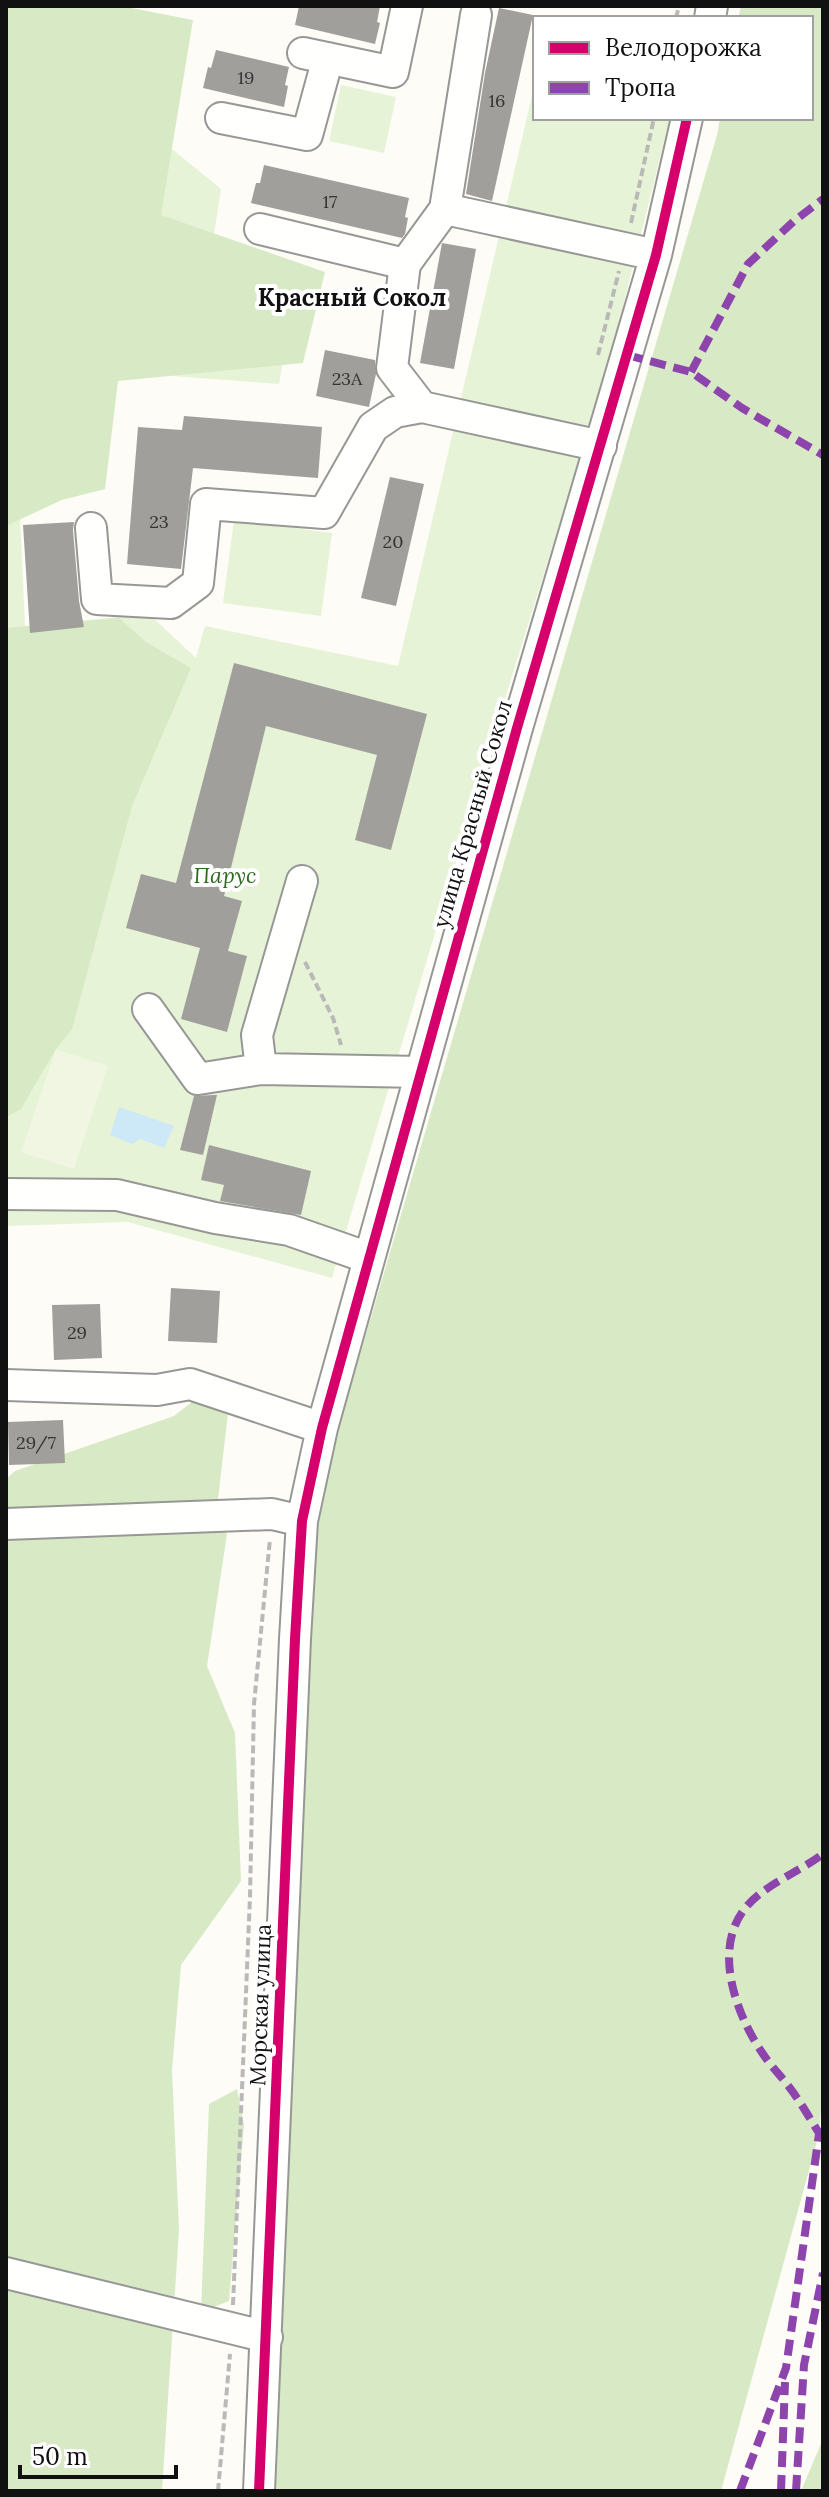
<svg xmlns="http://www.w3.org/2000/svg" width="829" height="2497" font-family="Lora,serif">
	<rect width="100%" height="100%" fill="#fdfcf7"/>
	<path fill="#e7f3d7" d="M535,83v35h135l-64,256 -103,331 -171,573 -204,-56 -122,4v-1090l149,-1 66,54 -10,64 88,19 -20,112 -174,-13 -87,97 7,158 124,-12 47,44 9,-32 193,40z
		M341,85l55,12 -12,56 -55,-12z
		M234,520l98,13 -11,83 -98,-13z"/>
	<path fill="#d8eac5" d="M6,6h115l72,14 -32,195 164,57 -22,91 -185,18 -13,108 -43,11 -56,26z
		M741,6h82v2079l-4,49 -98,357h-450l45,-986 401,-1370 3,-17h91v-100h-73z
		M119,618l27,24 45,26 -59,138 -60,223 -16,20 -35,60 -15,8v-489z
		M201,1395l28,10 -13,111 11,18 -20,132 28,67 6,148 -60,84 -9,105 7,160 -17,261h-156v-1012l9,-8 159,-55z
		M237,2089l7,36 -15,176 -28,11 8,-208z
		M823,2439v52h-22z"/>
	<path fill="#f0f6e1" d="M56,1049l52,17 -34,103 -53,-17z"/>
	<path fill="#cde8f7" d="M119,1107l55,19 -10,22 -24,-9 -8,5 -22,-9z"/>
	<path fill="#a19f9c" d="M299,6h81l-3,16 3,1 -5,21 -80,-19z
		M499,8l34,7 -41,186 -26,-7 19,-121z
		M216,50l73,17 -4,18 3,1 -4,21 -81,-19 5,-21 3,1z
		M264,165l145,33 -4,19 3,1 -3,16 -3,4 -151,-35 5,-20h4z
		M442,243l34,6 -22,120 -34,-6z
		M325,350l50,10 1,14 -7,33 -53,-11z
		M184,416l138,11 -4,51 -125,-10 -12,101 -54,-5 11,-137 44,3z
		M390,477l34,7 -28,122 -35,-8z
		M74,522l-1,8 6,71 5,26 -54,6 -7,-108z
		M234,663l193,51 -36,136 -36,-10 22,-85 -111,-29 -42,170 18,5 -14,50 19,5 -20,76 -46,-13 19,-71 -74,-20 15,-54 35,9z
		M214,1095h3l-14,60 -23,-5 14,-54z
		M209,1145l102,26 -10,44 -81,-14 4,-16 -23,-5z
		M171,1288l49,3 -3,52 -49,-2z
		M100,1304l2,54 -48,2 -2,-55z
		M63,1420l2,43 -56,2 -1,-43z"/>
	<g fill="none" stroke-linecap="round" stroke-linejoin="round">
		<g stroke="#979795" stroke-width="34">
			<path id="minor" d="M710,18l2,-12
				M303,53l90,19 14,-66
				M221,118l86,17 21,-77
				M445,209l31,-194
				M260,229l145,35 40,-55 211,46
				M405,264l-13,104 30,39
				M91,528l6,71 74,4 27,-20 8,-79 118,9 49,-86 22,-15 27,-5 179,39
				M148,1009l50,70 63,-10 160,3
				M261,1069l-4,-34 45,-154
				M6,1194l111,1 98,23 74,12 80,28
				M6,1385l151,5 33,-6 132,44
				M6,1524l266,-10 30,7
				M6,2273l261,64
				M259,2491l36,-852 7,-118 20,-93 195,-700 139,-473 31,-137"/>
		</g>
		<path stroke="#b9b9b8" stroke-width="4" stroke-dasharray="8 4" stroke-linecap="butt" d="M676,18l3,-12
			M631,223l23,-105
			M598,355l21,-84
			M305,962l28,56 8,27
			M233,2305l17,-408 4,-193 16,-165
			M218,2491l12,-137"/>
		<use href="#minor" stroke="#fffffe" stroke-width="30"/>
		<path stroke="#8e44ad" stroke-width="8" stroke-dasharray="16 8" stroke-linecap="butt" d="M627,355l64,17 51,36 81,47
			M691,372l57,-108 46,-43 29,-22
			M823,2139c-9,-13 -17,-28 -26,-41 -10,-16 -24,-29 -34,-44 -26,-38 -50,-101 -20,-143 19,-26 55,-38 80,-57
			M740,2491l46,-123 33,-234
			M781,2491l4,-109
			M796,2491l8,-126 19,-92"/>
		<g stroke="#fff" stroke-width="15">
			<path id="cycleway" d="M259,2491l36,-852 7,-118 20,-93 195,-700 139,-473 31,-137"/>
		</g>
		<use href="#cycleway" stroke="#d6006c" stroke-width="10"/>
	</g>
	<g text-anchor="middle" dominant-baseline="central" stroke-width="8" stroke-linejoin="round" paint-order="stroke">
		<g font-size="18" fill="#353434">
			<text x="246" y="77">19</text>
			<text x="497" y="100">16</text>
			<text x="330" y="201">17</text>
			<text x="347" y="378">23А</text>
			<text x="159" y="521">23</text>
			<text x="393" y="541">20</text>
			<text x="77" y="1332">29</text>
			<text x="36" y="1442">29/7</text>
		</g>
		<g font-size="22" fill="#111" stroke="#fff">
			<text transform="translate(472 814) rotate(-74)">улица Красный Сокол</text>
			<text transform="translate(260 2005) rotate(-88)">Морская улица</text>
		</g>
		<g font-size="22" font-style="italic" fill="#2f6b1f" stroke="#fff">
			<text x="225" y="875">Парус</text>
		</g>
		<g font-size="24" font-weight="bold" fill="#111" stroke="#fff">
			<text x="352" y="297">Красный Сокол</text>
		</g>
	</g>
	<rect width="829" height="2497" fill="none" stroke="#111111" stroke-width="16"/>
	<rect x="533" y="16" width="280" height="104" fill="#ffffff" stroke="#a0a0a0" stroke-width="2"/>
	<rect x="549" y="42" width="40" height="12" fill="#d6006c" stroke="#a0a0a0" stroke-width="2"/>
	<text x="605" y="56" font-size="24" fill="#111111">Велодорожка</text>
	<rect x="549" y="82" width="40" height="12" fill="#8e44ad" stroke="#a0a0a0" stroke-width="2"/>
	<text x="605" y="96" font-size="24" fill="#111111">Тропа</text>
	<path d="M20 2465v12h156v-12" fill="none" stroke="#111111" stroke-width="4"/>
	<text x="32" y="2465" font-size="24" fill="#111111" stroke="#ffffff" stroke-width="6" paint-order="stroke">50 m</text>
</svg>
